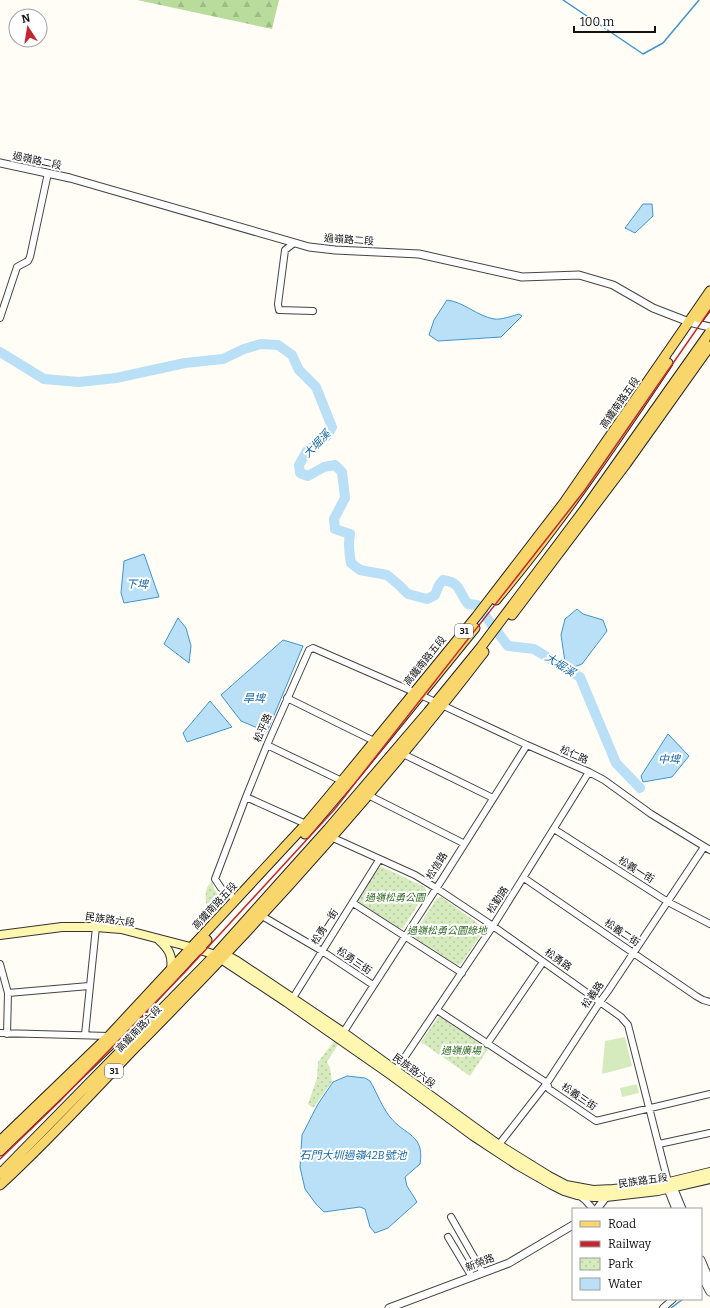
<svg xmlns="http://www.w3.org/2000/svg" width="710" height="1308" font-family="Bitter,'Noto Sans TC',serif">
	<defs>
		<pattern id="forest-firs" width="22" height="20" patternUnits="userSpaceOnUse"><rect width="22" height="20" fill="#b9dc9c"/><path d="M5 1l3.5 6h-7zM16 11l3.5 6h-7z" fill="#9ebc85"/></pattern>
		<pattern id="park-dots" width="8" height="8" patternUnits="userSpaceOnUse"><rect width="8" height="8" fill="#d5ebbd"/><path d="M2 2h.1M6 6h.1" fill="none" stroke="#b6c8a1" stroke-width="1.8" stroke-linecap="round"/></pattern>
	</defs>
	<rect width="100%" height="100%" fill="#fffdf5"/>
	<path fill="#d5ebbd" d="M625,1037l7,29 -30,8 3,-33z
		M637,1084l2,9 -17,4 -2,-9z"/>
	<path fill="url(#forest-firs)" d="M137,0h142l-7,29z"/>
	<path fill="url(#park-dots)" d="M382,867l43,20 1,5 -23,36h-4l-40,-25 -1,-4 20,-31z
		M212,881l2,8 8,11 1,6 -22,22c2,-5 4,-10 5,-16 1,-12 -4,-21 6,-31z
		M441,897l42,30 1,3 -23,34 -4,1 -42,-27 -1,-4 23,-36z
		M439,1016l49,33 -18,27 -49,-34z
		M335,1040l4,3 -12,19 3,6 2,14 -19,26 -5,-4 9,-26 1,-16z"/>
	<path fill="#b9e0f7" stroke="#3f96cf" d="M643,204h9l1,12 -18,17 -10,-5z
		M447,300c17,2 30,16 47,19 7,1 18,-3 25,-5l3,2 -21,21 -63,4 -9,-6 5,-15z
		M144,554l15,43 -35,6 -3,-10 3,-32z
		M577,609l6,5 20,6 4,11 -25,33 -8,3 -9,-5 -4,-27 4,-16z
		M178,618l8,10 5,18 -2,17 -25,-19z
		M283,640l20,6 -36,86 -26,-11 -20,-26z
		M210,701l22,26 -45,15 -4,-9z
		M668,734l21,22 -17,21 -29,5 -2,-6z
		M347,1076l18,2 5,3c7,12 12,26 20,36 15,19 35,17 30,47l-15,13 2,9 10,16 -29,26 -13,5 -5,-6 -5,-18 -5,-2 -36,5 -8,-8 -11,-15 -5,-22 2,-32 16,-31 15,-22z"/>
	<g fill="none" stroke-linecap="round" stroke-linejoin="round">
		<path stroke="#3f96cf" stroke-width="1.5" d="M563,0l80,54 20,-11 36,-43
			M671,1308l12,-9"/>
		<path stroke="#b9e0f7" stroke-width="10" d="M0,352l44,27 35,3 37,-4 69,-15 38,-4 21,-10 17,-5 17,1 14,10 7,15 17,17 16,40 -5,9 -20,15 -8,14 1,8 8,3 16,-9 11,-2 7,7 3,26 -11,21 1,10 15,5c-2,10 -1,19 1,29l9,7 27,5 12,10 9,9 19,5 8,-4 4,-10 4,-5c19,3 15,12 25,24l9,1 31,41 26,3 46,28 36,86 24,25"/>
		<g stroke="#444" stroke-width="8">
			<path id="minor" d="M294,243l-9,7 -7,54 1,6 34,1
				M0,318l17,-51 11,-6 2,-4 18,-84
				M287,698l87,43
				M267,745l75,36
				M403,754l90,44
				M368,795l95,48
				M246,797l60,27
				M554,829l114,73 42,22
				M331,837l84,38 21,13 57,38 128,91 7,8 40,157
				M524,878l172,118 7,4 7,2
				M236,900l-15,-12 -6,-9 31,-82 21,-52 42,-95 4,-2 101,44 113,53 62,27 15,8 47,34 59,36
				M353,903l109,70
				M262,916l60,35 51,34
				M0,964l8,29 -1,41
				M8,993l81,-7
				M291,1001l88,-141
				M437,1010l110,73 2,6 47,32 114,-27
				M0,1033l109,3
				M85,1035l11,-108
				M341,1036l102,-158 84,-133
				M487,1044l56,-82
				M394,1073l99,-147 96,-154
				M659,1144l51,-11
				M497,1147l50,-64 53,-81 8,-11 96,-144
				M580,1196l6,5 7,8
				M451,1217l32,56
				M448,1237l24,40
				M663,1308l10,-9"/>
		</g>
		<g stroke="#444" stroke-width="9">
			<path id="tertiary" d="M0,163l70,15 239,69 26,3 84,4 103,23 57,-2 34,10 40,23 36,14 21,5
				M668,1184v5l8,20
				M670,1184l3,3 9,22
				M597,1209l9,-12 1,-4
				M701,1260l9,21
				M701,1275l9,17
				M389,1308l120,-45 64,-38"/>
		</g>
		<g stroke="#333" stroke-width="10">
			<path id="secondary" d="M0,935l62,-8h34l25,2 77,20 17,6 71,47 106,74 81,60 44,29 35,20 12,6 13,4 16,2h13l52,-6 52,-12
				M159,940c10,9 14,16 12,29
				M220,955h6l11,6 106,71 156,113 50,31 17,9 27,5 20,-1 44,-4 53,-13"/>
		</g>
		<g stroke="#222" stroke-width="11">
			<path id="primary" d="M699,318l11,-15
				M496,600c18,-22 36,-44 53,-67 42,-55 81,-113 119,-170
				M512,615l114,-151 84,-118
				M305,834l52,-61 118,-145
				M0,1141l109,-105 197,-212 36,-43 134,-164 87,-113 147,-213
				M0,1151l112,-108 95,-103
				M0,1174l215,-219 113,-126 100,-117 53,-65 103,-137 126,-178
				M0,1185c46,-42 89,-89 132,-134 125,-126 244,-258 352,-399"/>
		</g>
		<use href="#minor" stroke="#fff" stroke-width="6"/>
		<use href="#tertiary" stroke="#fff" stroke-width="7"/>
		<use href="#secondary" stroke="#fff6b0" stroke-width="8"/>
		<use href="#primary" stroke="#f9d66b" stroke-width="9"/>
		<path stroke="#c4262e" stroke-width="1.5" d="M0,1159l60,-58 126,-130 148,-161 251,-320 125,-180"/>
	</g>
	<g text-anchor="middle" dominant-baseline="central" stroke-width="4" stroke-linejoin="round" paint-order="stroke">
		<g fill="#fff" stroke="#585858" stroke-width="1">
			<rect x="455" y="624" width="18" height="14" rx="3"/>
			<rect x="105" y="1064" width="18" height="14" rx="3"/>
		</g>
		<g font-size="9" font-weight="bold" fill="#111">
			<text x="464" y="631">31</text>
			<text x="114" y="1071">31</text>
		</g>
		<g font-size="10" fill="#111" stroke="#fff">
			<text transform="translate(37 161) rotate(12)">過嶺路二段</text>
			<text transform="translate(349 240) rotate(4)">過嶺路二段</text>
			<text transform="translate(620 403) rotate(-55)">高鐵南路五段</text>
			<text transform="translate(425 661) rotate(-51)">高鐵南路五段</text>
			<text transform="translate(263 728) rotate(-67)">松平路</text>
			<text transform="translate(574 755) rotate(24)">松仁路</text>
			<text transform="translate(437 866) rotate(-58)">松信路</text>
			<text transform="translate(636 870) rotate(32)">松義一街</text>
			<text transform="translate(498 900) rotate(-57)">松勤路</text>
			<text transform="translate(215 906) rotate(-47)">高鐵南路五段</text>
			<text transform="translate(110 920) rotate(8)">民族路六段</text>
			<text transform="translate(325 927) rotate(-57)">松勇一街</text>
			<text transform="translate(622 933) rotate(34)">松義二街</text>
			<text transform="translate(558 960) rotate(35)">松勇路</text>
			<text transform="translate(354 961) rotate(34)">松勇三街</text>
			<text transform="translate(593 995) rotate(-55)">松義路</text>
			<text transform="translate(139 1029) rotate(-46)">高鐵南路六段</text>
			<text transform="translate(414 1071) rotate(36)">民族路六段</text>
			<text transform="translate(579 1097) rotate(34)">松義三街</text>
			<text transform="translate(643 1181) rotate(-8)">民族路五段</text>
			<text transform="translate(480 1263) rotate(-21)">新榮路</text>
		</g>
		<g font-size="10" font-style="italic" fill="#2f6b1f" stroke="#fff">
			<text x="395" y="898">過嶺松勇公園</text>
			<text x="447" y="931">過嶺松勇公園綠地</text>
			<text x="461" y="1051">過嶺廣場</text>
		</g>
		<g font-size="11" font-style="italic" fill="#1768a6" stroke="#fff">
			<text transform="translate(317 444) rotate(-46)">大堀溪</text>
			<text x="137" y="584">下埤</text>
			<text transform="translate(560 665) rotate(32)">大堀溪</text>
			<text x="254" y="698">旱埤</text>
			<text x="669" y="759">中埤</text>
			<text x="353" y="1155">石門大圳過嶺42B號池</text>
		</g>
	</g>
	<rect x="572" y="1208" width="130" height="92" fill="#ffffff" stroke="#a0a0a0"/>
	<rect x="580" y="1221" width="20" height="6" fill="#f9d66b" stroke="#a0a0a0"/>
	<text x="608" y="1228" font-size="12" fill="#111111">Road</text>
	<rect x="580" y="1241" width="20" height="6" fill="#c4262e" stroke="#a0a0a0"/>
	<text x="608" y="1248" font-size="12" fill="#111111">Railway</text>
	<rect x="580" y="1258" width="20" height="12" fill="url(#park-dots)" stroke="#a0a0a0"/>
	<text x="608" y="1268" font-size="12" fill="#111111">Park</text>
	<rect x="580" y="1278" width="20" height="12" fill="#b9e0f7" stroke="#a0a0a0"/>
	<text x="608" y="1288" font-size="12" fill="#111111">Water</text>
	<g transform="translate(28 28) rotate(348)"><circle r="19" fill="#ffffff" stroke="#a0a0a0"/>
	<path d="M0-3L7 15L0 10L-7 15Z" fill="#c4262e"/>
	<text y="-6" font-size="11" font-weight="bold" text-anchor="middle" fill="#111111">N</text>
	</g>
	<path d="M574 26v6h81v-6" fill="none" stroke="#111111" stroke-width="2"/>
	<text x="580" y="26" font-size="12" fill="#111111" stroke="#ffffff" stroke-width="3" paint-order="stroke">100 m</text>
</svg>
